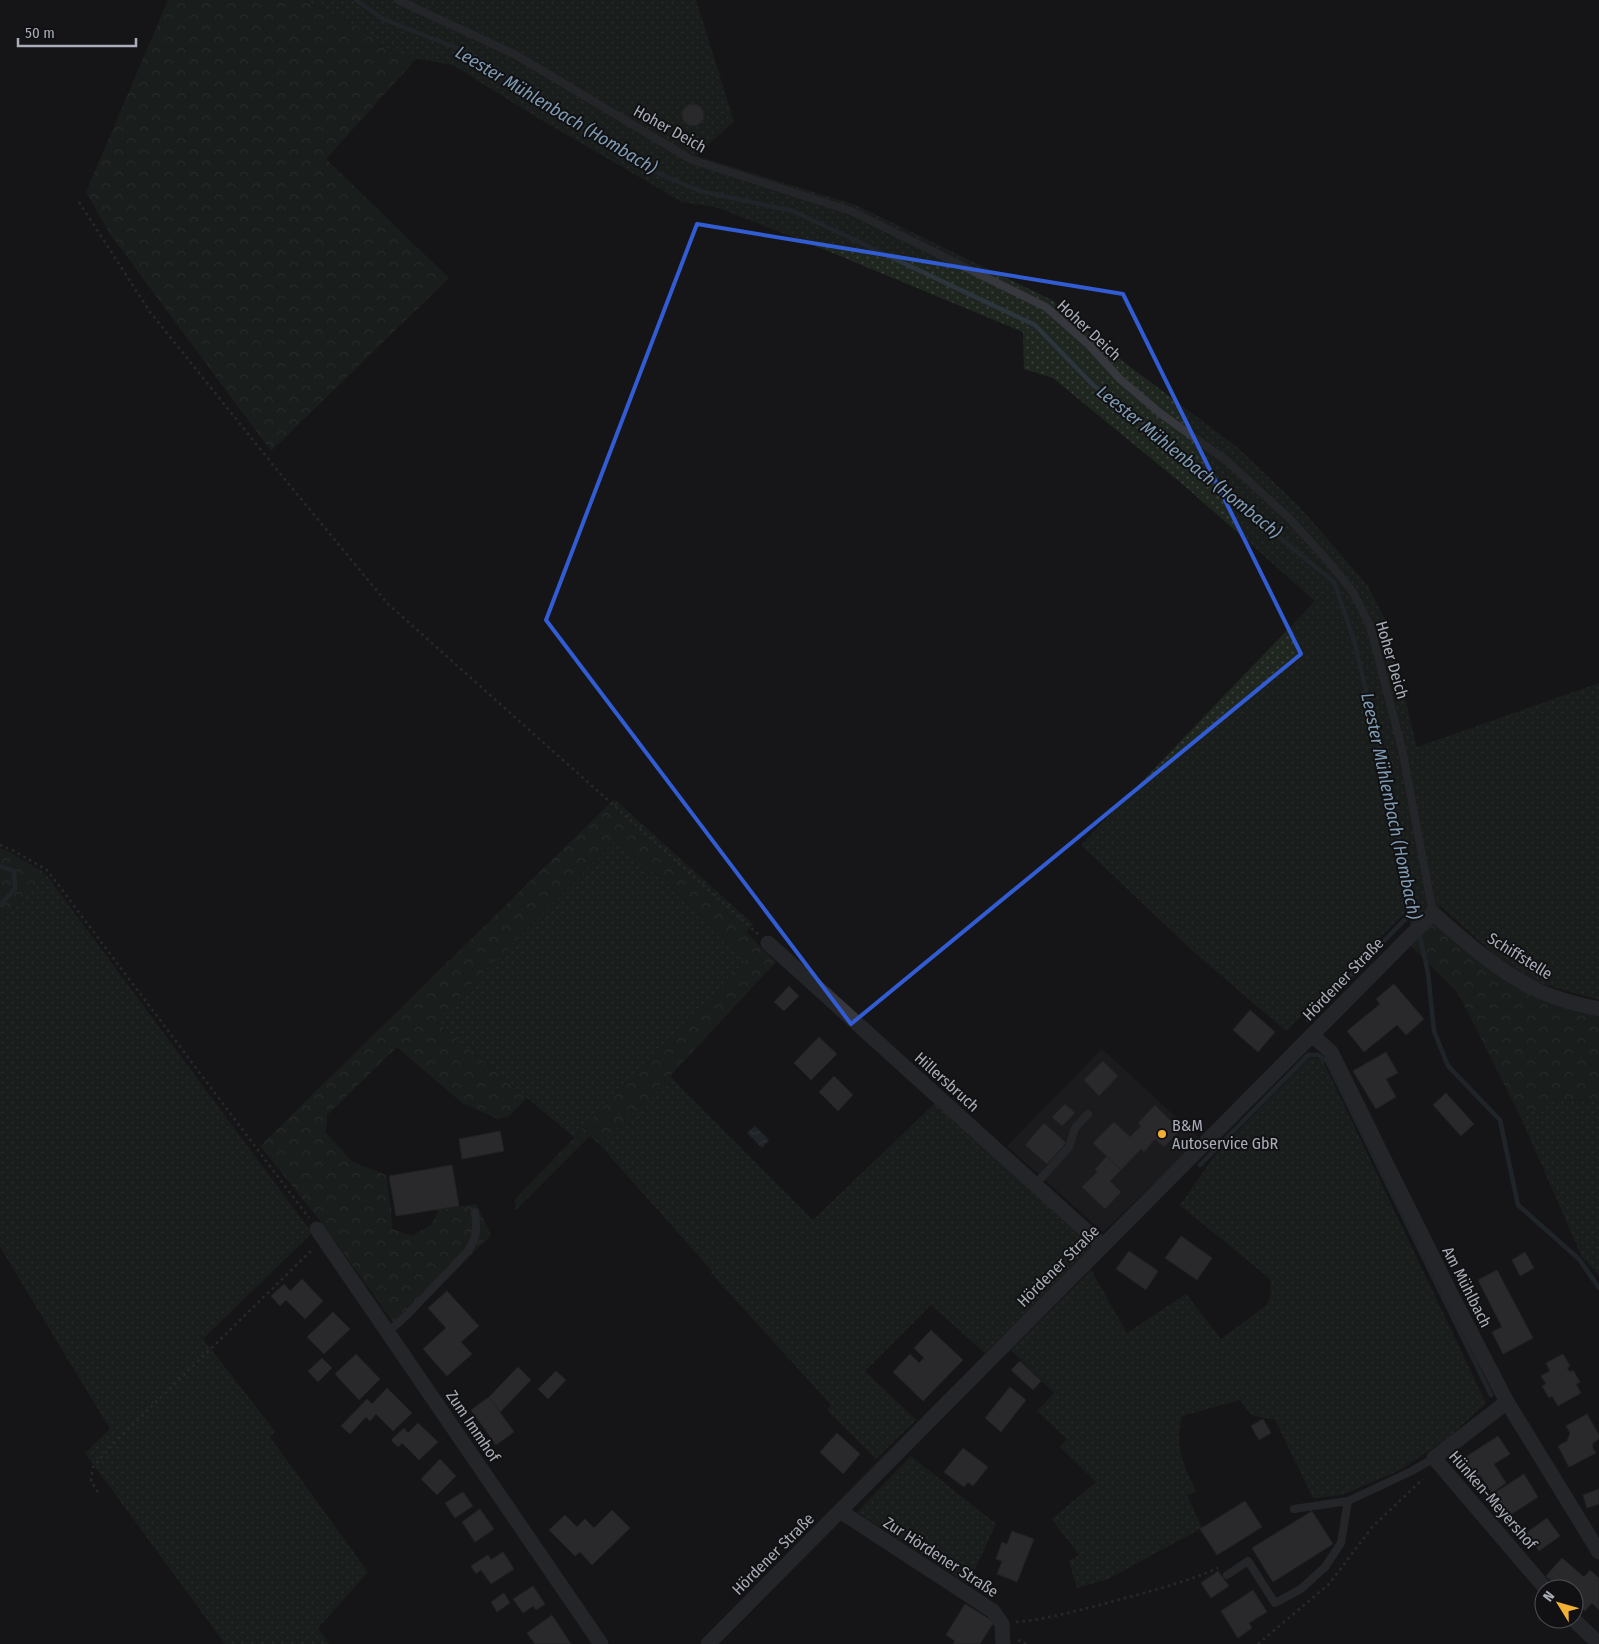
<svg xmlns="http://www.w3.org/2000/svg" width="1599" height="1644" font-family="'Fira Sans Condensed',sans-serif">
	<defs>
		<pattern id="grass-dots" width="8" height="8" patternUnits="userSpaceOnUse" patternTransform="scale(1.25)"><rect width="8" height="8" fill="#1e261f"/><path d="M2 2h.1M6 6h.1" fill="none" stroke="#3c433d" stroke-width="1.8" stroke-linecap="round"/></pattern>
		<pattern id="forest-crowns" width="20" height="18" patternUnits="userSpaceOnUse" patternTransform="scale(1.25)"><rect width="20" height="18" fill="#1e261f"/><path d="M2 6a3 3 0 1 1 6 0M12 15a3 3 0 1 1 6 0" fill="none" stroke="#3c433d"/></pattern>
		<pattern id="water-waves" width="16" height="10" patternUnits="userSpaceOnUse" patternTransform="scale(1.25)"><rect width="16" height="10" fill="#2c353c"/><path d="M0 5q4-4 8 0t8 0" fill="none" stroke="#485056"/></pattern>
	</defs>
	<rect width="100%" height="100%" fill="#161618"/>
	<path fill="#222225" d="M1102,1049l98,90 -97,93 -96,-86z"/>
	<path fill="url(#grass-dots)" d="M305,0h391l38,121 -38,35 160,49 196,95 73,63 112,84 62,59 69,80 18,35 31,126 182,-64v317l-63,-18 -36,-23 -60,-53 -29,21 -4,-16 -121,120 -90,-77 -115,-109 234,-244 -128,-113 -134,-110 -29,-9 -1,-37 -195,-81 -109,-43 -37,-6 -149,-87 -80,-50 -56,-10 -45,-31z
		M616,839l132,119 -173,180 -140,-117z
		M45,873l267,360 -109,106 72,92 -5,6 98,135 -50,56 11,16h-104l-140,-191 25,-24 -110,-182v-323z
		M1308,1058l14,1 164,344 -38,35 -48,32 -58,25 -29,3 -38,-78 -24,-5 -11,-15 -58,16c-7,32 0,46 14,75l-9,4 15,33 -94,51 -31,9 -8,-27 10,-6 -27,-36 44,-37 -36,-35 7,-8 -30,-28 17,-18 -43,-43 80,-80 36,63 59,-39 35,45 46,-34 4,-13 -1,-13 -90,-74 35,-50z
		M670,1076l143,144 122,-117 107,94 51,51 -108,105 -54,-48 -66,66 51,49 -40,39 -49,-49 4,-5 -120,-132 1,-2 -112,-126z
		M1554,1099l45,1v175l-17,-18 -61,-139z
		M911,1456l85,68 -28,60 -111,-72z"/>
	<path fill="url(#forest-crowns)" d="M168,0h136l48,24 45,31 21,2 -92,102 123,119 -178,173 -161,-217 -24,-42z
		M614,799l139,125 -7,8 30,30 -106,114 -70,69 -10,-9 -74,74 -1,-11 233,-241 -132,-119 -181,182 92,77 -18,18 -11,3 -36,-16 -65,-56 -70,68 -1,18 27,29 33,13 5,34 1,20 20,7 20,-12 6,-14 38,-6 15,31 -93,94 -76,-106 -62,-77z
		M0,848l10,4 35,21 -45,51z
		M1433,919l57,46 109,48v87l-45,-1 -33,19 -63,-125 -51,-51z"/>
	<path fill="url(#water-waves)" d="M755,1126l14,14 -7,8 -15,-15z"/>
	<g fill="none" stroke-linecap="round" stroke-linejoin="round">
		<path stroke="#2c353c" stroke-width="4.5" d="M356,0l27,19 86,34 77,47 95,66 59,25 93,20 242,114 58,60 73,55 63,56 105,86 20,58 26,109 37,175
			M0,866l14,5 1,18 -15,16
			M1419,932l9,41 6,58 14,35 52,54 18,85 61,54 20,29
			M1308,1020l106,-110
			M1200,1165l108,-110h10l9,6 164,334"/>
	</g>
	<path fill="#404145" stroke="#303034" d="M682 115a11 11 0 1 1 22 0a11 11 0 1 1-22 0Z
		M1394,984l30,35 -18,16 -9,-10 -33,27 -17,-21 33,-27 -4,-5z
		M789,986l10,10 -15,15 -10,-9z
		M1250,1010l25,22 -17,20 -25,-22z
		M819,1037l18,17 -26,26 -17,-17z
		M1386,1052l12,21 -12,6 10,18 -20,12 -23,-38z
		M1103,1061l15,15 -19,20 -15,-16z
		M834,1076l19,19 -15,16 -19,-19z
		M1446,1093l28,31 -13,12 -28,-31z
		M1065,1104l10,9 -13,13 -10,-9z
		M1155,1105l25,25 -16,17 -9,-8 -11,13 -3,-3 -20,21 -28,-27 21,-21 16,15 11,-11 -3,-3z
		M1044,1123l22,20 -19,21 -22,-19z
		M500,1131l4,20 -42,8 -3,-20z
		M1107,1156l14,14 -11,11 11,11 -16,17 -23,-22 15,-15 -2,-3z
		M452,1165l7,41 -63,10 -7,-40z
		M1181,1236l31,22 -15,22 -32,-22z
		M1129,1251l29,20 -12,19 -30,-21z
		M1525,1252l9,16 -14,8 -8,-16z
		M1497,1270l36,68 -30,16 -11,-22 10,-5 -24,-47z
		M302,1279l21,22 -18,18 -19,-19 -6,6 -9,-10 13,-12 6,7z
		M447,1291l32,35 -18,16 11,12 -25,22 -24,-27 23,-21 -18,-20z
		M333,1312l17,17 -26,25 -17,-17z
		M931,1330l32,30 -40,41 -30,-29 17,-18 9,9 5,-5 -10,-10z
		M356,1354l24,25 -21,21 -24,-26z
		M1563,1354l7,12 -3,2 3,4 3,-2 7,12 -4,2 5,9 -23,13 -6,-10 -3,2 -7,-12 4,-2 -5,-8 9,-5 -4,-8z
		M322,1358l10,10 -14,14 -10,-11z
		M1020,1361l21,20 -8,9 -22,-20z
		M518,1367l13,13 -31,32 -11,-15z
		M556,1371l10,9 -18,19 -10,-10z
		M1010,1387l16,13 -25,32 -16,-14z
		M387,1388l25,25 -19,18 -17,-17 -6,7 -4,-4 -16,17 -9,-8 26,-27 5,5z
		M489,1397l25,35 -18,13 -25,-35z
		M1587,1414l12,21v4l-6,4 -1,4 4,6 -27,14 -11,-21 9,-5 3,-8 -4,-7z
		M1263,1419l8,14 -12,7 -8,-14z
		M418,1423l20,19 -19,18 -17,-17 -4,4 -7,-7 13,-12 4,5z
		M837,1433l23,21 -17,20 -23,-22z
		M1498,1436l12,18 -16,10 12,19 -14,10 -12,-18 -7,4 -12,-19z
		M963,1448l25,19 -15,19 -5,-4 -4,5 -20,-15z
		M440,1459l16,17 -19,19 -16,-16z
		M1524,1474l14,23 -31,20 -14,-23z
		M1599,1489v15l-12,4 -4,-13z
		M463,1492l10,14 -18,12 -10,-15z
		M1245,1501l17,26 -45,28 -17,-26z
		M480,1509l14,20 -19,13 -13,-20z
		M612,1510l18,18 -38,37 -12,-13 -5,4 -26,-26 16,-15 12,12 8,-8 9,9z
		M1312,1511l21,33 -60,38 -21,-34z
		M1547,1518l13,18 -21,15 -13,-18z
		M1012,1531l22,8 -17,43 -20,-8 5,-13 -6,-2 6,-17 5,2z
		M503,1552l11,17 -23,15 -10,-14 -5,4 -5,-8 17,-11 3,5z
		M1562,1558l22,19 6,-7 9,8v32l-7,-7 -7,8 -11,-10v-12h-14l-14,-13z
		M1218,1571l11,15 -18,12 -10,-15z
		M533,1586l12,18 -9,6 -3,-4 -10,7 -10,-14z
		M1253,1590l14,22 -18,11 3,5 -14,10 -17,-27z
		M504,1593l6,10 -13,9 -6,-10z
		M965,1604l29,18 -14,22h-27l2,-3 -9,-6z
		M552,1615l19,29h-36l-8,-11z"/>
	<g fill="none" stroke-linecap="round" stroke-linejoin="round">
		<path stroke="#3d3f44" stroke-width="2.5" stroke-dasharray="2.5 4" stroke-linecap="butt" d="M79,202l71,110 128,159 109,132 371,331
			M0,845l12,5 35,20 262,348
			M98,1492l-7,-11 2,-14 18,-21 203,-198
			M1016,1622c33,-3 63,-12 95,-20 36,-10 73,-19 107,-34
			M1018,1640l8,4
			M1258,1644l71,-60 44,-58 50,-47"/>
		<path stroke="#37383d" stroke-width="8" d="M398,0l118,55 176,105 159,51 195,96 43,38 31,34 40,34 67,48 62,57 40,44 24,30 17,34 32,123 31,164
			M1035,1185l34,-38 6,-19 13,-14
			M388,1332l19,-17 61,-64c9,-13 9,-23 7,-39
			M1294,1509l54,-8
			M1227,1575l21,-14 27,42 26,-14 24,-22 16,-24 7,-42 64,-30 22,-13"/>
		<path stroke="#37383d" stroke-width="15" d="M768,943l335,303
			M1312,1035l19,17 121,244 55,106 92,150
			M317,1229l284,415
			M1507,1402l-73,56 112,131
			M840,1511l153,100 9,13 1,20
			M1573,1619l26,25
			M708,1644l725,-731c30,27 61,54 96,73 22,12 46,18 70,23"/>
	</g>
	<path d="M0 0H1599V1644H0ZM697,224l426,70 178,360 -450,370 -305,-404z" fill="#161618" fill-opacity=".55" fill-rule="evenodd"/>
	<path fill="none" stroke="#325cd3" stroke-width="4" stroke-linejoin="round" d="M697,224l426,70 178,360 -450,370 -305,-404z"/>
	<circle fill="#f2b134" stroke="#111113" stroke-width="2" cx="1162" cy="1134" r="5"/>
	<g text-anchor="middle" dominant-baseline="central" stroke-width="4" stroke-linejoin="round" paint-order="stroke">
		<g font-size="16" fill="#a8adb8" stroke="#111113">
			<text transform="translate(670 129) rotate(29)">Hoher Deich</text>
			<text transform="translate(1089 330) rotate(43)">Hoher Deich</text>
			<text transform="translate(1392 660) rotate(74)">Hoher Deich</text>
			<text transform="translate(1520 956) rotate(32)">Schiffstelle</text>
			<text transform="translate(1343 979) rotate(-46)">Hördener Straße</text>
			<text transform="translate(947 1082) rotate(42)">Hillersbruch</text>
			<text transform="translate(1058 1266) rotate(-45)">Hördener Straße</text>
			<text transform="translate(1467 1287) rotate(63)">Am Mühlbach</text>
			<text transform="translate(473 1426) rotate(56)">Zum Immhof</text>
			<text transform="translate(1493 1500) rotate(49)">Hünken-Meyershof</text>
			<text transform="translate(773 1554) rotate(-45)">Hördener Straße</text>
			<text transform="translate(941 1557) rotate(33)">Zur Hördener Straße</text>
		</g>
		<g font-size="16" fill="#a8adb8" stroke="#111113" text-anchor="start">
			<text x="1172" y="1125">B&amp;M<tspan x="1172" dy="18">Autoservice GbR</tspan></text>
		</g>
		<g font-size="18" font-style="italic" fill="#7f9bb3" stroke="#111113">
			<text transform="translate(556 110) rotate(31)">Leester Mühlenbach (Hombach)</text>
			<text transform="translate(1189 462) rotate(39)">Leester Mühlenbach (Hombach)</text>
			<text transform="translate(1391 806) rotate(78)">Leester Mühlenbach (Hombach)</text>
		</g>
	</g>
	<g transform="translate(1559 1604) rotate(307)"><circle r="24" fill="#111113" stroke="#4d4f55"/>
	<path d="M0-4L9 19L0 12L-9 19Z" fill="#f2b134"/>
	<text y="-8" font-size="14" font-weight="bold" text-anchor="middle" fill="#a8adb8">N</text>
	</g>
	<path d="M18 38v8h118v-8" fill="none" stroke="#a8adb8" stroke-width="2.5"/>
	<text x="25" y="38" font-size="15" fill="#a8adb8" stroke="#111113" stroke-width="4" paint-order="stroke">50 m</text>
</svg>
